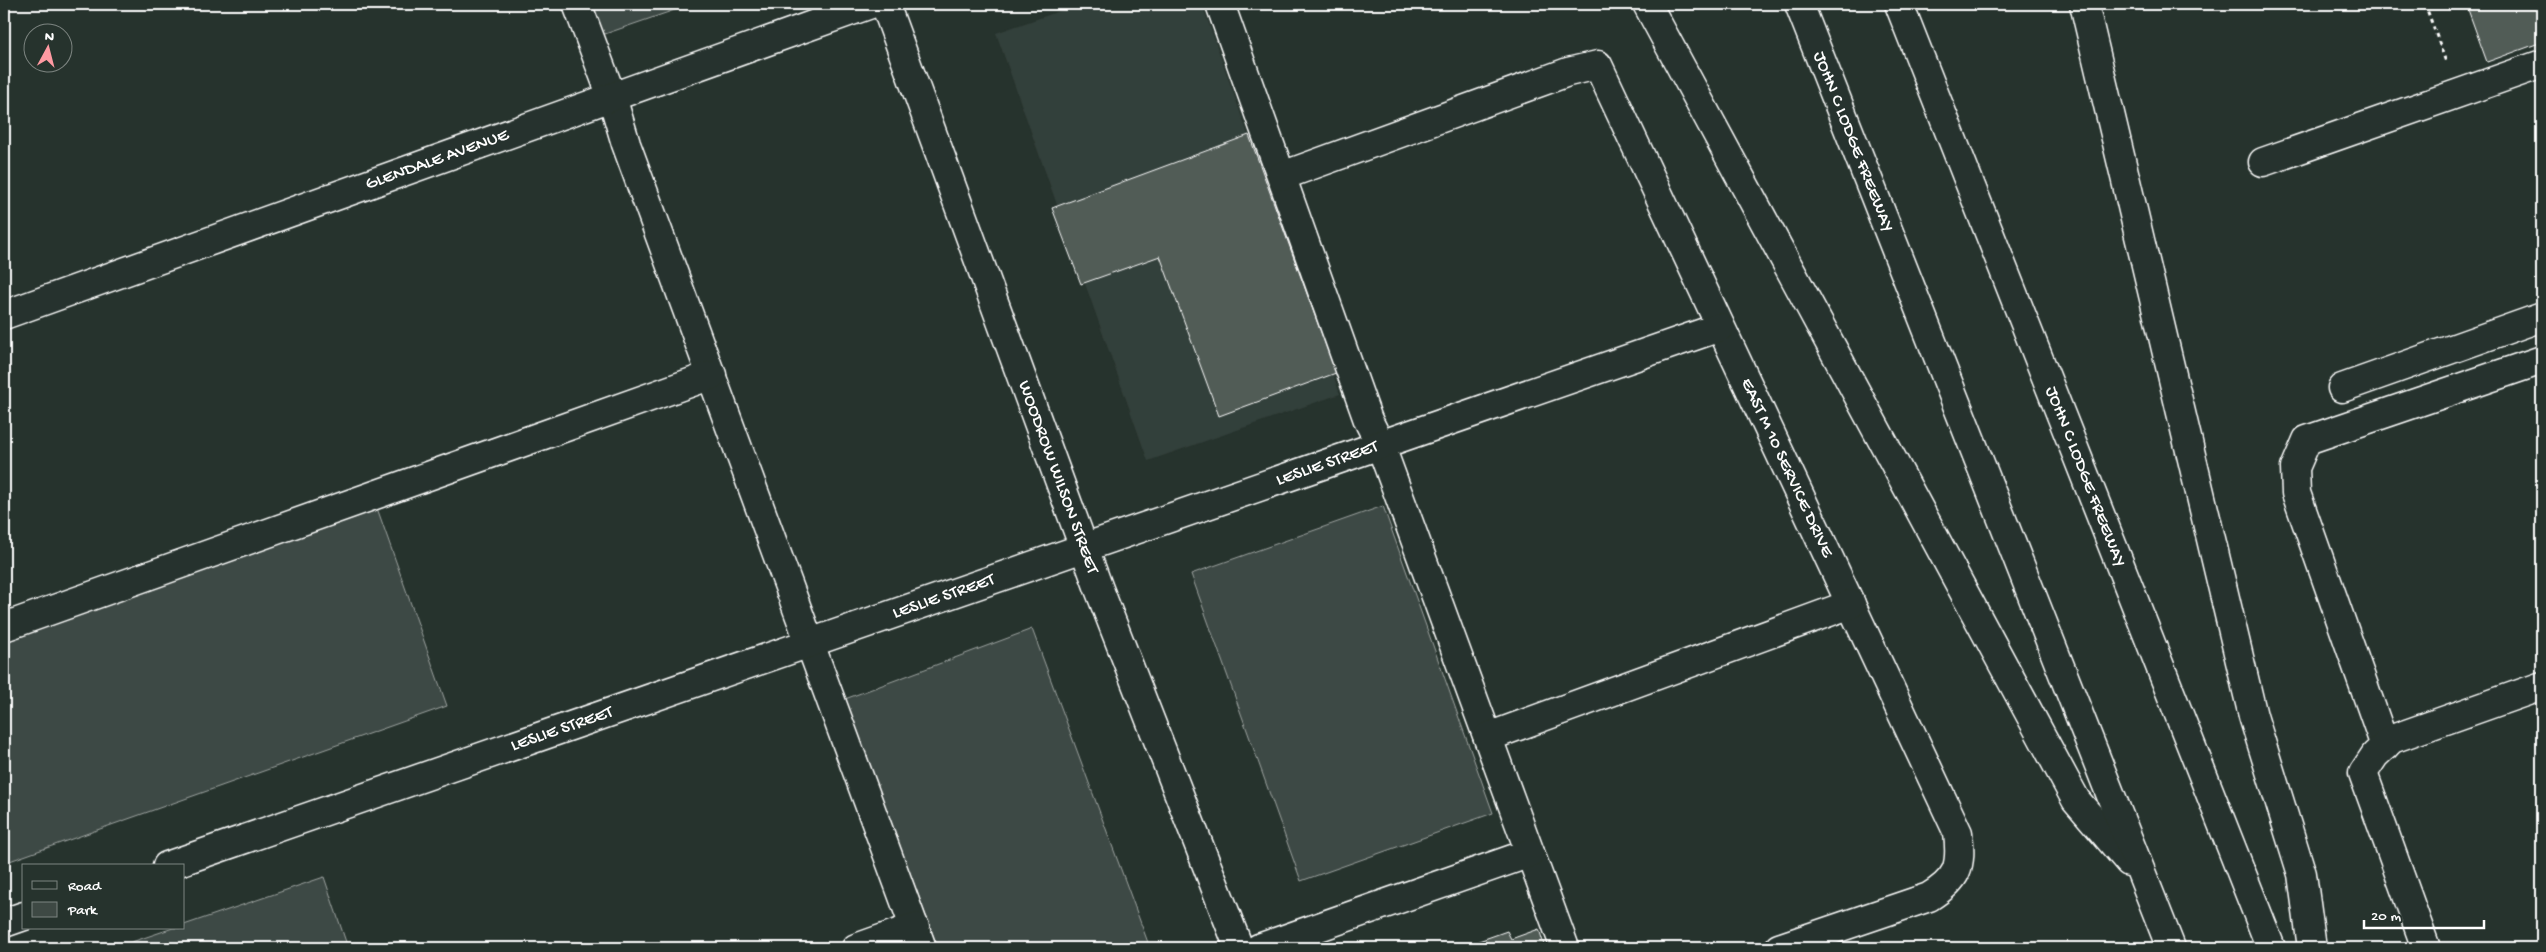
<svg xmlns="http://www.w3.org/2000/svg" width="2546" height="952" font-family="'Gochi Hand',sans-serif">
	<rect width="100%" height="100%" fill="#26332d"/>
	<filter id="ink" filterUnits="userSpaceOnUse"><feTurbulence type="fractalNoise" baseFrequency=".02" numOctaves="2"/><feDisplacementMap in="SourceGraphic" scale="10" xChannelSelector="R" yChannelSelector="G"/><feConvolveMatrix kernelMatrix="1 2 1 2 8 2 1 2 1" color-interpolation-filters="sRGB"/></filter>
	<g filter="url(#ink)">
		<path fill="#333f3a" d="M1080,4h122l138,390 -192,67 -152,-428z"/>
		<path fill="#3e4944" stroke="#9ea4a2" d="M590,4h102l-90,31z
			M1383,506l110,307 -192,68 -110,-307z
			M377,508l70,198 -443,157v-224z
			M1032,629l118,319h-212l-93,-249z
			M324,877l24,71h-234l59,-20h11v-3z"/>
		<path fill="#515c57" stroke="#fff" d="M2466,4h76v38l-55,20z
			M1249,135l87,238 -117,43 -59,-160 -79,28 -29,-76z
			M1539,929l6,19h-86l48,-17 4,8z"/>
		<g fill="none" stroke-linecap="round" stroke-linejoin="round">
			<g stroke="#fff" stroke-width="31">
				<g id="minor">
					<path d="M577,4l35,93 14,47 296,804"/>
					<path id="s1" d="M885,4l214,585 140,359"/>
					<path d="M1220,4l148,416 12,24 185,504"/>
					<path d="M2263,162l279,-98"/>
					<path id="s2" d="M1282,176l286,-104 30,-7 360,768c4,34 0,46 -29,64l-150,51"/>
					<path id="s3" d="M4,315l867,-311"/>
					<path d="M2342,388l200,-71"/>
					<path d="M4,627l708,-252"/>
					<path d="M1488,737l363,-133"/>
					<path d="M2385,746l-89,-253 -1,-25 12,-28 235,-80"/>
					<path id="s4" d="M167,866l1553,-539"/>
					<path d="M4,923l20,-7"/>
					<path d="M856,948l59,-21"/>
					<path d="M1259,948l271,-95"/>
					<path d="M2426,948l-63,-175 12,-18 17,-16 150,-53"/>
				</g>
			</g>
			<g stroke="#fff" stroke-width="31">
				<g id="highway">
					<path d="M1647,4l429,796 53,62"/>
					<path id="s5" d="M1799,4l372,944"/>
					<path id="s6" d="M1899,4l372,944"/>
					<path d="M2084,4l169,712 49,158 10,74"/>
				</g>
			</g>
			<path stroke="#fff" stroke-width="3" stroke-dasharray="4 4" stroke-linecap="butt" d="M2425,4l21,58"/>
			<use href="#minor" stroke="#26332d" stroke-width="28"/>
			<use href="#highway" stroke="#26332d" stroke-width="28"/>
		</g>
	</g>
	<g text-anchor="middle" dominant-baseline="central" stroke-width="4.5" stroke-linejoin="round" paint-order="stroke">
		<g font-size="18" fill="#fff" stroke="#26332d">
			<text stroke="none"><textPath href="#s5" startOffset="148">JOHN C LODGE FREEWAY</textPath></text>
			<text stroke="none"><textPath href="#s3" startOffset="460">GLENDALE AVENUE</textPath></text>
			<text stroke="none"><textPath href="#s4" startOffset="1228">LESLIE STREET</textPath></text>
			<text stroke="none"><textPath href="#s2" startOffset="780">EAST M 10 SERVICE DRIVE</textPath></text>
			<text stroke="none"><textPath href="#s6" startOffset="508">JOHN C LODGE FREEWAY</textPath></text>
			<text stroke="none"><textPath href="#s1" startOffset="504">WOODROW WILSON STREET</textPath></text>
			<text stroke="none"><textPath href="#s4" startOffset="822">LESLIE STREET</textPath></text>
			<text stroke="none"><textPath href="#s4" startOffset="418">LESLIE STREET</textPath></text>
		</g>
	</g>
	<rect width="2546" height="952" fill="none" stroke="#26332d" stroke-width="20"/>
	<rect x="10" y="10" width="2526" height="932" fill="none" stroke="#fff" stroke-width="2" filter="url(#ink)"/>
	<rect x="22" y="864" width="162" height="65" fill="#26332d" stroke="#7d8581"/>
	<rect x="32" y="881" width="25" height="8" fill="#26332d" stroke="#7d8581"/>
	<text x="68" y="890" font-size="15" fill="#ffffff">Road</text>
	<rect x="32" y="902" width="25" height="15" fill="#3e4944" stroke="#7d8581"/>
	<text x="68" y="914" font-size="15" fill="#ffffff">Park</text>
	<g transform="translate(48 48) rotate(7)"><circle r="24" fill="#26332d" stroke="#7d8581"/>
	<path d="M0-4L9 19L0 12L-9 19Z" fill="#ff9aa2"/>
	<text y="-8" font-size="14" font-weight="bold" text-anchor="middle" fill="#ffffff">N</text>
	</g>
	<path d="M2364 920v8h120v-8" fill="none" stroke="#ffffff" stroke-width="2.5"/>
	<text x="2371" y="920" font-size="15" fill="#ffffff" stroke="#26332d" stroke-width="4" paint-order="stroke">20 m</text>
</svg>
